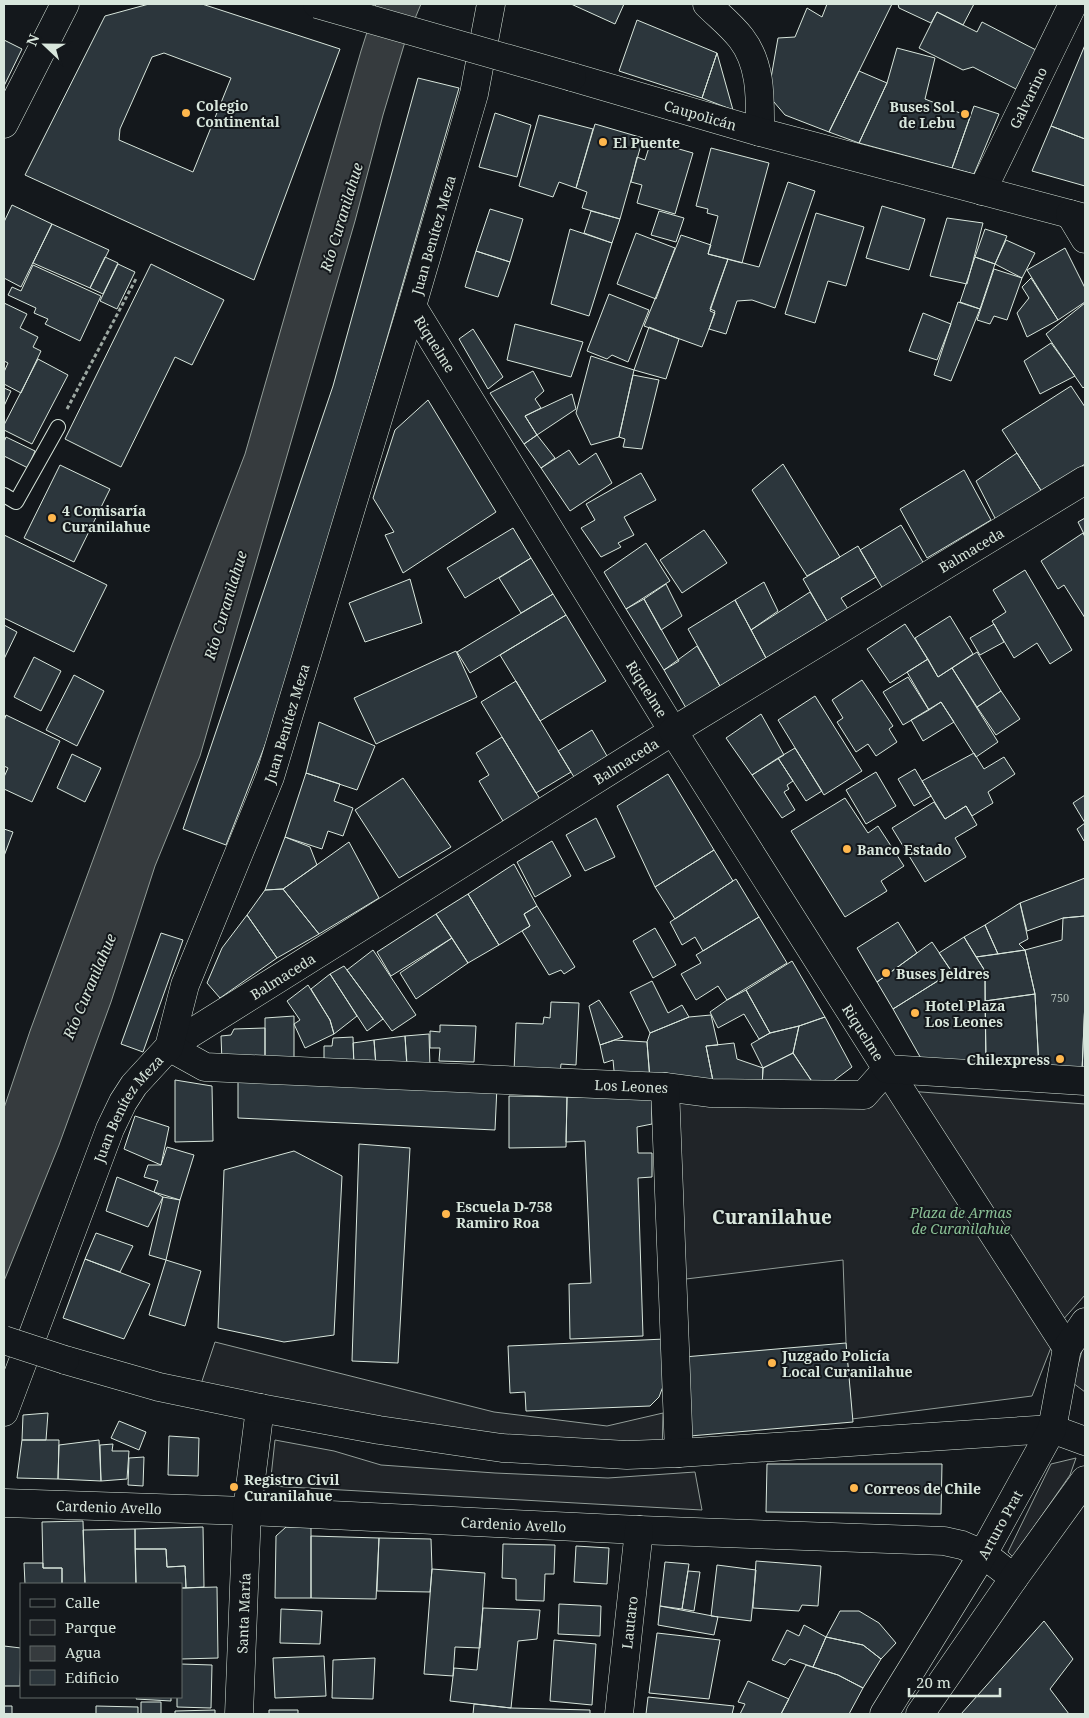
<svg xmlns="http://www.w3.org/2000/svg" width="1089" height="1718" font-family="'Noto Serif',serif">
	<rect width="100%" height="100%" fill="#14181c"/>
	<path fill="#202428" stroke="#939e99" d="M894,1090l191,14v191l-24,27 -29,74 -180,23 -6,-76 -3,-83 -157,19 -15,-188 181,10z
		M1085,1340v52l-12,-9z
		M215,1342l279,70 113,14 56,-13 -1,44 -61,10 -401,-80z
		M275,1440l59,11 47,14 114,8 113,5 87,-6 7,38 -432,-24z
		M1076,1458l-6,17 -57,82 -5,-5 43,-88z"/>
	<path fill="#363b3e" stroke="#939e99" d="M376,4h45l-17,41 -21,70 -28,106 -155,535 -45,110 -44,136 -52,143 -55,136v-173l26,-77 142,-386 73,-191 116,-403z"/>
	<path fill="#2c363c" stroke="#d8e6dc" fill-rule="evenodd" d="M149,4h53l138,45 -86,231 -229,-105 80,-159zM164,53l67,25 -38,94 -74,-32 1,-11 32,-72z
		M571,4h53l-9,20z
		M827,4h65l-63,128 -44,-17 -17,-20 10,-57 17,-1 12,-29 15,9z
		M898,4h76l-11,21 -26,-13 -6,11 -32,-15z
		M937,12l40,20 5,-10 54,28 -20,39 -43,-22 -10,3 -44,-22z
		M637,20l80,33 -15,45 -83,-27z
		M4,40l18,9 -18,37z
		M1085,45v94l-34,-13z
		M897,48l38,10 -10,41 45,18 -18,51 -93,-25 28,-60z
		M717,53l16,57 -31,-12z
		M859,71l28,12 -28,60 -30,-11z
		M418,78l41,10 -115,400 -77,252 -41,105 -43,-16 150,-443z
		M974,106l25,8 -25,60 -22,-6z
		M495,113l36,12 -14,52 -38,-10z
		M539,115l54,14 -17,59 -17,-6 -6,15 -34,-11z
		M595,124l48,14 -23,81 -38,-11 5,-16 -11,-4z
		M1051,126l34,13v47l-53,-15z
		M651,141l42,12 -18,61 -38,-11 5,-18 -11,-3 6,-25 8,3z
		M711,148l58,15 -27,100 -34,-9 10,-38 -11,-3 1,-4 -12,-3z
		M788,182l27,9 -40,117 -23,-8 -15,1 -11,33 -17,-5 6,-18 -5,-2 18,-50 31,8z
		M12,205l40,19 -31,63 -17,-9v-56z
		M882,206l43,13 -16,51 -43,-12z
		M490,209l33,10 -13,43 -34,-11z
		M591,211l29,8 -8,24 -28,-10z
		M659,211l25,7 -8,24 -25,-7z
		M816,213l48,14 -18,59 -18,-5 -13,42 -30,-9z
		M947,218l36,5 -16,61 -37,-8z
		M52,224l57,26 -19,38 -57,-25z
		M570,229l42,14 -23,73 -38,-12z
		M985,229l22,7 -12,28 -20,-7z
		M636,233l39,15 -19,51 -39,-15z
		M681,235l30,10 -3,9 20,5 -18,52 5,2 -13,34 -58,-21z
		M1006,240l29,13 -13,25 -27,-14z
		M1065,248l20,40v14l-27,18 -31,-50z
		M476,251l34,11 -12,35 -33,-10z
		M105,257l13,6 -15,31 -13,-6z
		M975,257l20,7 -15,45 -20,-7z
		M118,264l17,8 -18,37 -17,-8z
		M151,264l73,36 -32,65 -17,-8 -54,110 -56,-28z
		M33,265l68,31 -21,45 -35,-17 3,-5 -14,-6 2,-5 -28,-13 4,-8 9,4z
		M994,269l28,9 -15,42 -13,-4 -4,8 -13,-4z
		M1031,278l27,42 -31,17 -10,-24 12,-15 -7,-11z
		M609,294l40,16 -21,52 -16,-7 -5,4 -20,-8z
		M958,302l22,7 -29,72 -17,-6z
		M4,303l23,11 -7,14 18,9 -5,10 8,4 -20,42 -17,-9v-12l4,-9 -4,-2z
		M1085,303v83l-2,2 -37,-54z
		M923,313l28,11 -14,36 -28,-9z
		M515,324l68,18 -12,35 -64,-17z
		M649,327l30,12 -13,40 -32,-9z
		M473,329l30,48 -15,12 -29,-50z
		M1051,343l24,33 -35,18 -16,-33z
		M591,356l43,14 -15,67 -28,8 -15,-32z
		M38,359l30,16 -36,69 -28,-14v-5z
		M533,371l11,20 -9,8 6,9 -16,8 12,19 -13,9 -34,-51z
		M633,375l26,5 -17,69 -19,-2 2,-8 -6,-2z
		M1071,386l14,21v57l-43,28 -40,-62z
		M4,388l7,3 -7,15z
		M572,394l4,15 -39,26 -12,-19z
		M428,400l68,112 -93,61 -18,-38 9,-3 -21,-34 22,-68z
		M537,435l18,23 -14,10 -17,-24z
		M6,437l29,14 -7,17 -24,-12v-14z
		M569,450l10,15 17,-12 16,30 -42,28 -29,-43z
		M1017,453l25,39 -45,30 -21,-41z
		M783,464l57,93 -33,19 -55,-86z
		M60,465l50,24 -36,73 -50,-24z
		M964,470l27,50 -64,38 -27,-49z
		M641,473l15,27 -32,17 10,18 -16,8 3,4 -20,10 -20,-29 14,-8 -9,-16z
		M1085,518v18l-7,-14z
		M901,525l23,39 -41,25 -23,-39z
		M513,528l18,30 -66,40 -18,-30z
		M704,530l23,33 -45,30 -22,-33z
		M1083,533l2,4v81l-21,-33 -6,4 -17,-28z
		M4,535l103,50 -33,67 -70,-34z
		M646,543l24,38 -44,28 -22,-37z
		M858,546l18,31 -35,21 7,11 -21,12 -24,-42z
		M531,558l22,36 -32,19 -22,-35z
		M1025,570l47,80 -22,14 -13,-21 -23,15 -22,-37 14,-9 -13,-22z
		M410,579l12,44 -57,19 -16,-39z
		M764,582l14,29 -27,19 -16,-30z
		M666,584l16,32 -21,14 -17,-31z
		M810,592l17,29 -61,37 -15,-28z
		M553,594l13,21 -96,58 -13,-21z
		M644,599l35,62 -15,9 -38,-61z
		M735,600l31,58 -46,28 -32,-57z
		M566,615l40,66 -66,40 -40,-66z
		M950,616l23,38 -35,23 -23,-39z
		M905,624l23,35 -38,24 -23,-34z
		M994,624l10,18 -24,13 -10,-17z
		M4,625l13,7 -13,27z
		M697,646l23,40 -34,22 -22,-38z
		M456,651l21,46 -101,47 -22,-46z
		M977,652l24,39 -24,16 -25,-39z
		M34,657l27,14 -20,40 -27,-14z
		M928,659l10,18 14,-9 46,74 -22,15 -35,-55 -12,8 -22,-38z
		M74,675l30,16 -27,55 -31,-16z
		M908,677l21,33 -26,15 -20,-33z
		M862,680l31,46 -4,3 8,13 -21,14 -8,-12 -12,8 -19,-30 6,-4 -11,-18z
		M516,681l55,91 -35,21 -55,-91z
		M1001,691l19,28 -24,16 -19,-28z
		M815,696l47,75 -38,24 -46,-75z
		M941,702l13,20 -31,19 -12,-21z
		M761,714l23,41 -32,20 -26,-37z
		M6,715l54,26 -28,61 -28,-13v-12l4,-9 -4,-2v-45z
		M319,722l56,24 -18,44 -51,-17z
		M592,730l15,26 -33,21 -16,-26z
		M502,737l41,67 -37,22 -27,-45 10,-6 -13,-22z
		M795,748l27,43 -16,10 -28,-43z
		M974,753l10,16 20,-12 11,17 -27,18 5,11 -21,13 -6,-10 -21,13 -23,-38z
		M72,754l29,14 -16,34 -28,-14z
		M778,758l15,23 -6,4 2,4 -5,3 11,18 -13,8 -30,-43z
		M915,769l16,27 -17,10 -16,-27z
		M876,772l20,34 -30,18 -20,-34z
		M306,773l34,11 -6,17 19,7 -10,28 -15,-5 -6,18 -37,-12z
		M668,774l46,76 -59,37 -38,-81z
		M403,778l48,69 -52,31 -44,-68z
		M1085,795v45l-1,1 -7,-12 8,-6 -12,-20z
		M845,798l23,35 10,-7 26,40 -23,15 6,10 -42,26 -54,-86z
		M934,802l11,17 21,-13 11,19 -22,13 11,19 -41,25 -33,-54z
		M596,818l19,39 -30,14 -19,-36z
		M4,829l9,3 -9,24z
		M285,837l25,10 7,18 -34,24 -18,1z
		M552,841l19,35 -36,21 -18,-35z
		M349,842l30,56 -60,36 -36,-45z
		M714,850l19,31 -58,38 -20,-32z
		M514,864l23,42 -13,8 6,12 -31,19 -31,-51z
		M1085,878v38l-22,2 -36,13 -7,-28z
		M736,879l23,38 -56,34 -8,-14 -13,8 -12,-23z
		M283,889l36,45 -42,24 -30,-43 18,-25z
		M468,894l31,51 -31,18 -32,-49z
		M1020,903l8,36 -9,5 6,6 -27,4 -13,-29z
		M537,906l38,61 -11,7 -3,-4 -12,5 -27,-44 8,-5 -6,-12z
		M436,914l16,24 -61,38 -14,-24z
		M247,915l30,43 -57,40 -13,-15 15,-35z
		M1085,916v84l-3,72 -43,-3 -4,-75 -10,-44 37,-10 1,-22z
		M759,917l28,46 -60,37 -9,-14 -22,14 -15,-26 20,-11 -5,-8z
		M898,922l19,31 -40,29 -20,-34z
		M985,925l13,29 -22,3 -12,-20z
		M655,928l21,37 -23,13 -20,-37z
		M161,933l22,7 -40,112 -22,-8z
		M964,937l21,34 1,94 -63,-3 -30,-53 59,-37 -13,-19z
		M452,938l16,25 -52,36 -16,-26z
		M932,942l20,30 -59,37 -16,-27z
		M373,950l43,65 -24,16 -45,-61z
		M1025,950l10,44 -50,7v-30l-9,-14z
		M792,961l33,56 -26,9 -29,7 -24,-43z
		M344,966l39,53 -16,12 -37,-57z
		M330,974l27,42 -23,18 -4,-14 -19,-31z
		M652,981l16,32 14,-8 7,12 -39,16 -20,-41z
		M308,985l22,35 4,14 -29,14 -11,-24 6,-4 -13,-19z
		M746,990l24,43 -11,6 -15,-25 -26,14 -8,-16 17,-12z
		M1035,994l4,75 -53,-4 -1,-64z
		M599,1000l24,37 -23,8 -11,-39z
		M1085,1000v72h-3z
		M551,1002l28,1 -3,62 -15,-1 -1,10 -46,-2 2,-49 27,1 1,-7 6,1z
		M711,1015l7,30 -12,1 7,35 -63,-1 -3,-38 3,-9 39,-16z
		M294,1016v51l-29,-1v-48z
		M825,1017l27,50 -33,25 -26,-39 6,-27z
		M440,1025l36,1 -2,36 -35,-1 1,-13h-10v-17l10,1z
		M799,1026l-6,27 -30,15 -12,-24 19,-11z
		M265,1028v33l-43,1 -1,-26 10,-1 3,-6z
		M429,1034l1,33 -23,1 -2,-32z
		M405,1036l2,28 -31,1 -2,-25z
		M353,1037l1,30h-30v-21h8l1,-8z
		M374,1040l2,27h-22l-1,-24z
		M615,1040l32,2 3,38 -35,1 -2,-21 -9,3 -4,-18z
		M734,1043l3,16 26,9 -1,20 -49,-7 -7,-35z
		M793,1053l26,39 -57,-4 1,-20z
		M238,1074l259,12 -2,44 -257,-12z
		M175,1080l37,6 1,55 -38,1z
		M509,1096l58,1 -1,50 -57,1z
		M567,1097l85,1v26l-15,3 1,26h14v24l-14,1 5,158 -73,3 -1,-55 22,-1 -6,-142 -19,1z
		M135,1116l34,11 -8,38 -37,-16z
		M359,1144l51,4 -12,215 -46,-2z
		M167,1147l27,8 -14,45 -26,-8 4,-11 -14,-4 4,-12h13z
		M294,1151l48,25 -8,159 -50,7 -66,-14 6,-158z
		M117,1177l37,15 9,5 -15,30 -42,-16z
		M163,1197l17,3 -14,60 -17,-5z
		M96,1233l37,13 -13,26 -35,-13z
		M85,1259l65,25 -26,55 -61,-21z
		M166,1260l35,11 -16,55 -36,-11z
		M665,1339l2,37 -8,21 -9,9 -124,5 -1,-19 -15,1 -2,-47z
		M846,1343l7,79 -163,14 -6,-79z
		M48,1413l-2,27h-24l1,-25z
		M119,1421l27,11 -7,18 -28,-12z
		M169,1436l30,2 -1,38 -30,-1z
		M22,1440h37l-1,39 -41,-1z
		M99,1440l2,41 -43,-2 1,-34z
		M113,1444l-1,7h17l-2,28 -26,2 -1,-36z
		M144,1457l-1,29 -15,-1 1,-27z
		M767,1464h175l-1,50 -175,-2z
		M83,1521l2,63h-23v-16h-19l-1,-46z
		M203,1527l1,60 -18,1 -1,-22 -18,1 -1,-18h-31v-20z
		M286,1527h25v71h-36l1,-62z
		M135,1529l1,55h-51l-2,-54z
		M311,1536l68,2 -3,61 -65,-1z
		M379,1538l52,1 1,30 -2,23 -53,-1z
		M503,1544l52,1 -1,29h-9l-1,27 -28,-1v-21l-14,-1z
		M576,1546l33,2 -2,36 -33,-2z
		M135,1549h31l1,18 18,-1 1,22h-5v-4h-45z
		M756,1561l65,5 -3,40 -16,-1 -3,6 -46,-3z
		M665,1562l24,2 -7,45 -22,-3z
		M24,1563h19v5h19v16h-37z
		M717,1565l39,5 -5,51 -40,-5z
		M432,1569l53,4 -5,75 -25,-1 -2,29 -29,-2z
		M688,1571l12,1 -6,39 -12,-2z
		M217,1587l1,71 -37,1v-71z
		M559,1604l42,2 -1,30 -42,-2z
		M660,1606l58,11 -4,18 -56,-10z
		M483,1608l57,2 -3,29 -19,2 -7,67 -61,-7 4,-33 23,2z
		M281,1609l41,2 -2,33 -40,-1z
		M840,1611h19l20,12 17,20 -15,16 -18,-14 -37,-8z
		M1044,1621l29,38 -23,30 19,25h-108z
		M804,1625l22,12 -13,30 -23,-8 -5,6 -13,-5 15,-30 12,6z
		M657,1633l63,7 -11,59 -60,-6z
		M826,1637l37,8 18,14 -18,29 -25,-13 -25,-8z
		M554,1640l42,4 -4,61 -42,-4z
		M4,1646l17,2 -1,38h-16z
		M324,1656l2,40 -51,2 -2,-40z
		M375,1658l-2,41 -41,-1 1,-38z
		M181,1664l31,1 -1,43 -34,-1v-10h4z
		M806,1665l32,10 25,13 -14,26h-68z
		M748,1681l41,18 -8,15h-41l5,-10 -7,-2z
		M137,1697h34v4l-35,-2z
		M648,1697l86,9 -2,8h-86z
		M141,1702h20v12h-20z
		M474,1704l37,4 79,2v4h-117z
		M4,1706h8v8h-8z
		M96,1706l42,1v7h-42z
		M215,1710v4h-40v-3z
		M269,1710h29v4h-29z"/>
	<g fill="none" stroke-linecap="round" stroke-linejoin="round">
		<g stroke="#d8e6dc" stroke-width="16">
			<path id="lane" d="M4,495l12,7 42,-75"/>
		</g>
		<g stroke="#d8e6dc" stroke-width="29">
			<g id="street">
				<path d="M707,4c11,11 24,21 34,34 21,27 19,62 19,94"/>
				<path id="s1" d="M982,191l91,-187"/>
				<path id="s2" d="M169,1047l504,-316 -261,-425"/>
				<path id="s3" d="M169,1047l36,20 460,20 46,6 153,2 23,-26 180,279"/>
				<path d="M665,1087l14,366"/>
				<path id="s4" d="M4,1412l106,-283 13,-27 11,-17 35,-38 16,-62 85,-208 142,-471 62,-212 17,-90"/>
				<path id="s5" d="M4,1503l243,8 392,19 305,11 18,4 21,9 31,24"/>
				<path id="s6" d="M239,1714l8,-203 13,-103"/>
				<path id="s7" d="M619,1714l20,-184"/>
			</g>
		</g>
		<g stroke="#d8e6dc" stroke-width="29">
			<g id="secondary">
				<path id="s8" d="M1085,480l-412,251 214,338 198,12"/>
				<path d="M65,1360l94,27 101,21 119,22 123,18 125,7 52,-2 373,-24 33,12"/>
			</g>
		</g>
		<g stroke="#d8e6dc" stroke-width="29">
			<g id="primary">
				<path id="s9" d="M572,77l188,55 325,86"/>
				<path d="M4,124l61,-120"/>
				<path d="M1070,214l15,25"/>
				<path id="s10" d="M884,1714l99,-160 69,-125 15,-81 18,-26"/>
				<path d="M920,1714l94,-136 71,-98"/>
			</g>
		</g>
		<path stroke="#9da8a2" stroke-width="3" stroke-dasharray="4 2.5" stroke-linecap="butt" d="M67,409l70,-132"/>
		<use href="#lane" stroke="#14181c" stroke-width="14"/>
		<use href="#street" stroke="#14181c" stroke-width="28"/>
		<use href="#secondary" stroke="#14181c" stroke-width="28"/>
		<use href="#primary" stroke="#14181c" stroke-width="28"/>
		<g stroke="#d8e6dc" stroke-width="29" stroke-linecap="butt">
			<path id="secondary-bridge" d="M4,1340l61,20"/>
		</g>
		<g stroke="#d8e6dc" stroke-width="29" stroke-linecap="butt">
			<path id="primary-bridge" d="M317,4l255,73"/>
		</g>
		<use href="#secondary-bridge" stroke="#14181c" stroke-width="28"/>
		<use href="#primary-bridge" stroke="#14181c" stroke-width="28"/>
	</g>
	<g fill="#ffb74d" stroke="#14181c" stroke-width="2">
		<circle cx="186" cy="113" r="5"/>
		<circle cx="965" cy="114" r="5"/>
		<circle cx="603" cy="142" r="5"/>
		<circle cx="52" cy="518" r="5"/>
		<circle cx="847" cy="849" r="5"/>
		<circle cx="886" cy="973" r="5"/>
		<circle cx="915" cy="1013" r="5"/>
		<circle cx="1060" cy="1059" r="5"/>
		<circle cx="446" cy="1214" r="5"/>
		<circle cx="772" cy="1363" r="5"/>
		<circle cx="234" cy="1487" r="5"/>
		<circle cx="854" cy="1488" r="5"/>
	</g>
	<g text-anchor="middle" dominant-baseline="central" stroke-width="4" stroke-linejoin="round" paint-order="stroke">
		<g font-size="11" fill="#adbab4">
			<text x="1060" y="997">750</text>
		</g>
		<g font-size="14" fill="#d8e6dc" stroke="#14181c">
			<text stroke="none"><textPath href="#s1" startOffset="104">Galvarino</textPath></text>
			<text stroke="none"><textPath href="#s9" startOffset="134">Caupolicán</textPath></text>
			<text stroke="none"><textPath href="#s4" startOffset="1259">Juan Benítez Meza</textPath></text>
			<text transform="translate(435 344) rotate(58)">Riquelme</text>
			<text transform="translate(971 550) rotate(-31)">Balmaceda</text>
			<text transform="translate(647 689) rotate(58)">Riquelme</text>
			<text stroke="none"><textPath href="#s4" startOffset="749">Juan Benítez Meza</textPath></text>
			<text stroke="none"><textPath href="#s2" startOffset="539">Balmaceda</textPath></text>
			<text stroke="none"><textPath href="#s2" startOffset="134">Balmaceda</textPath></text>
			<text stroke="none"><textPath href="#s8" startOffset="839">Riquelme</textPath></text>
			<text stroke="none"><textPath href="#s3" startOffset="468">Los Leones</textPath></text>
			<text stroke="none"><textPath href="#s4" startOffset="329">Juan Benítez Meza</textPath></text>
			<text stroke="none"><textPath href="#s5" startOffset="105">Cardenio Avello</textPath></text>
			<text stroke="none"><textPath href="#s5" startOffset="510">Cardenio Avello</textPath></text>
			<text stroke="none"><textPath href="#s10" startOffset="222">Arturo Prat</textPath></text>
			<text stroke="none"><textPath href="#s6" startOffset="101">Santa María</textPath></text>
			<text stroke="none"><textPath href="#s7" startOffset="92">Lautaro</textPath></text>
		</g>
		<g font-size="14" font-weight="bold" fill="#d8e6dc" stroke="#14181c" text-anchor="start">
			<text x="196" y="105">Colegio<tspan x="196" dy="16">Continental</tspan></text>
			<text x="955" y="106" text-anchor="end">Buses Sol<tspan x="955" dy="16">de Lebu</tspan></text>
			<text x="613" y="142">El Puente</text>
			<text x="62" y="510">4 Comisaría<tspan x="62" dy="16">Curanilahue</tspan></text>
			<text x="857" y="849">Banco Estado</text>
			<text x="896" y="973">Buses Jeldres</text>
			<text x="925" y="1005">Hotel Plaza<tspan x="925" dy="16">Los Leones</tspan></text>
			<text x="1050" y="1059" text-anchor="end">Chilexpress</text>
			<text x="456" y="1206">Escuela D-758<tspan x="456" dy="16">Ramiro Roa</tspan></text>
			<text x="782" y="1355">Juzgado Policía<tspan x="782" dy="16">Local Curanilahue</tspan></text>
			<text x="244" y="1479">Registro Civil<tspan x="244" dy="16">Curanilahue</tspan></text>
			<text x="864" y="1488">Correos de Chile</text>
		</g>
		<g font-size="14" font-style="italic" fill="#8ac095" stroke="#14181c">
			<text x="961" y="1212">Plaza de Armas<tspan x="961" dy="16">de Curanilahue</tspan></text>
		</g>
		<g font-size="15" font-style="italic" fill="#d8e6dc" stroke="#14181c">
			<text transform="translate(341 217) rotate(-73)">Río Curanilahue</text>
			<text transform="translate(225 605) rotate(-73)">Río Curanilahue</text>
			<text transform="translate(89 986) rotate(-67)">Río Curanilahue</text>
		</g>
		<g font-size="19" font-weight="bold" fill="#d8e6dc" stroke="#14181c">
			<text x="772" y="1217">Curanilahue</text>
		</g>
	</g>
	<rect width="1089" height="1718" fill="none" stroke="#d8e6dc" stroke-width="10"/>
	<rect x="20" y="1583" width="162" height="115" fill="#14181c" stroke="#626a69"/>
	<rect x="30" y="1599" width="25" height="8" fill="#14181c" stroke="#626a69"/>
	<text x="65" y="1608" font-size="15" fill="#d8e6dc">Calle</text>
	<rect x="30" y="1620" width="25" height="15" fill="#202428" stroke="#626a69"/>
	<text x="65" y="1633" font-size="15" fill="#d8e6dc">Parque</text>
	<rect x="30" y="1646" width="25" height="15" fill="#363b3e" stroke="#626a69"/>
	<text x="65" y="1658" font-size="15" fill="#d8e6dc">Agua</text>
	<rect x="30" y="1670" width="25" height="15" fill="#2c363c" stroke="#626a69"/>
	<text x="65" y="1683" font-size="15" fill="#d8e6dc">Edificio</text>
	<g transform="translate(45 45) rotate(292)" stroke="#14181c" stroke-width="4" paint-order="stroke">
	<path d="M0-4L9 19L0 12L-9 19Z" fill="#d8e6dc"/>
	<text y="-8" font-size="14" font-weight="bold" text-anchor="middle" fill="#d8e6dc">N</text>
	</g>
	<path d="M909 1688v8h91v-8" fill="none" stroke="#d8e6dc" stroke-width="2.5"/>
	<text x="916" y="1688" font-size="15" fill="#d8e6dc" stroke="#14181c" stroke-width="4" paint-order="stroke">20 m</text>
</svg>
